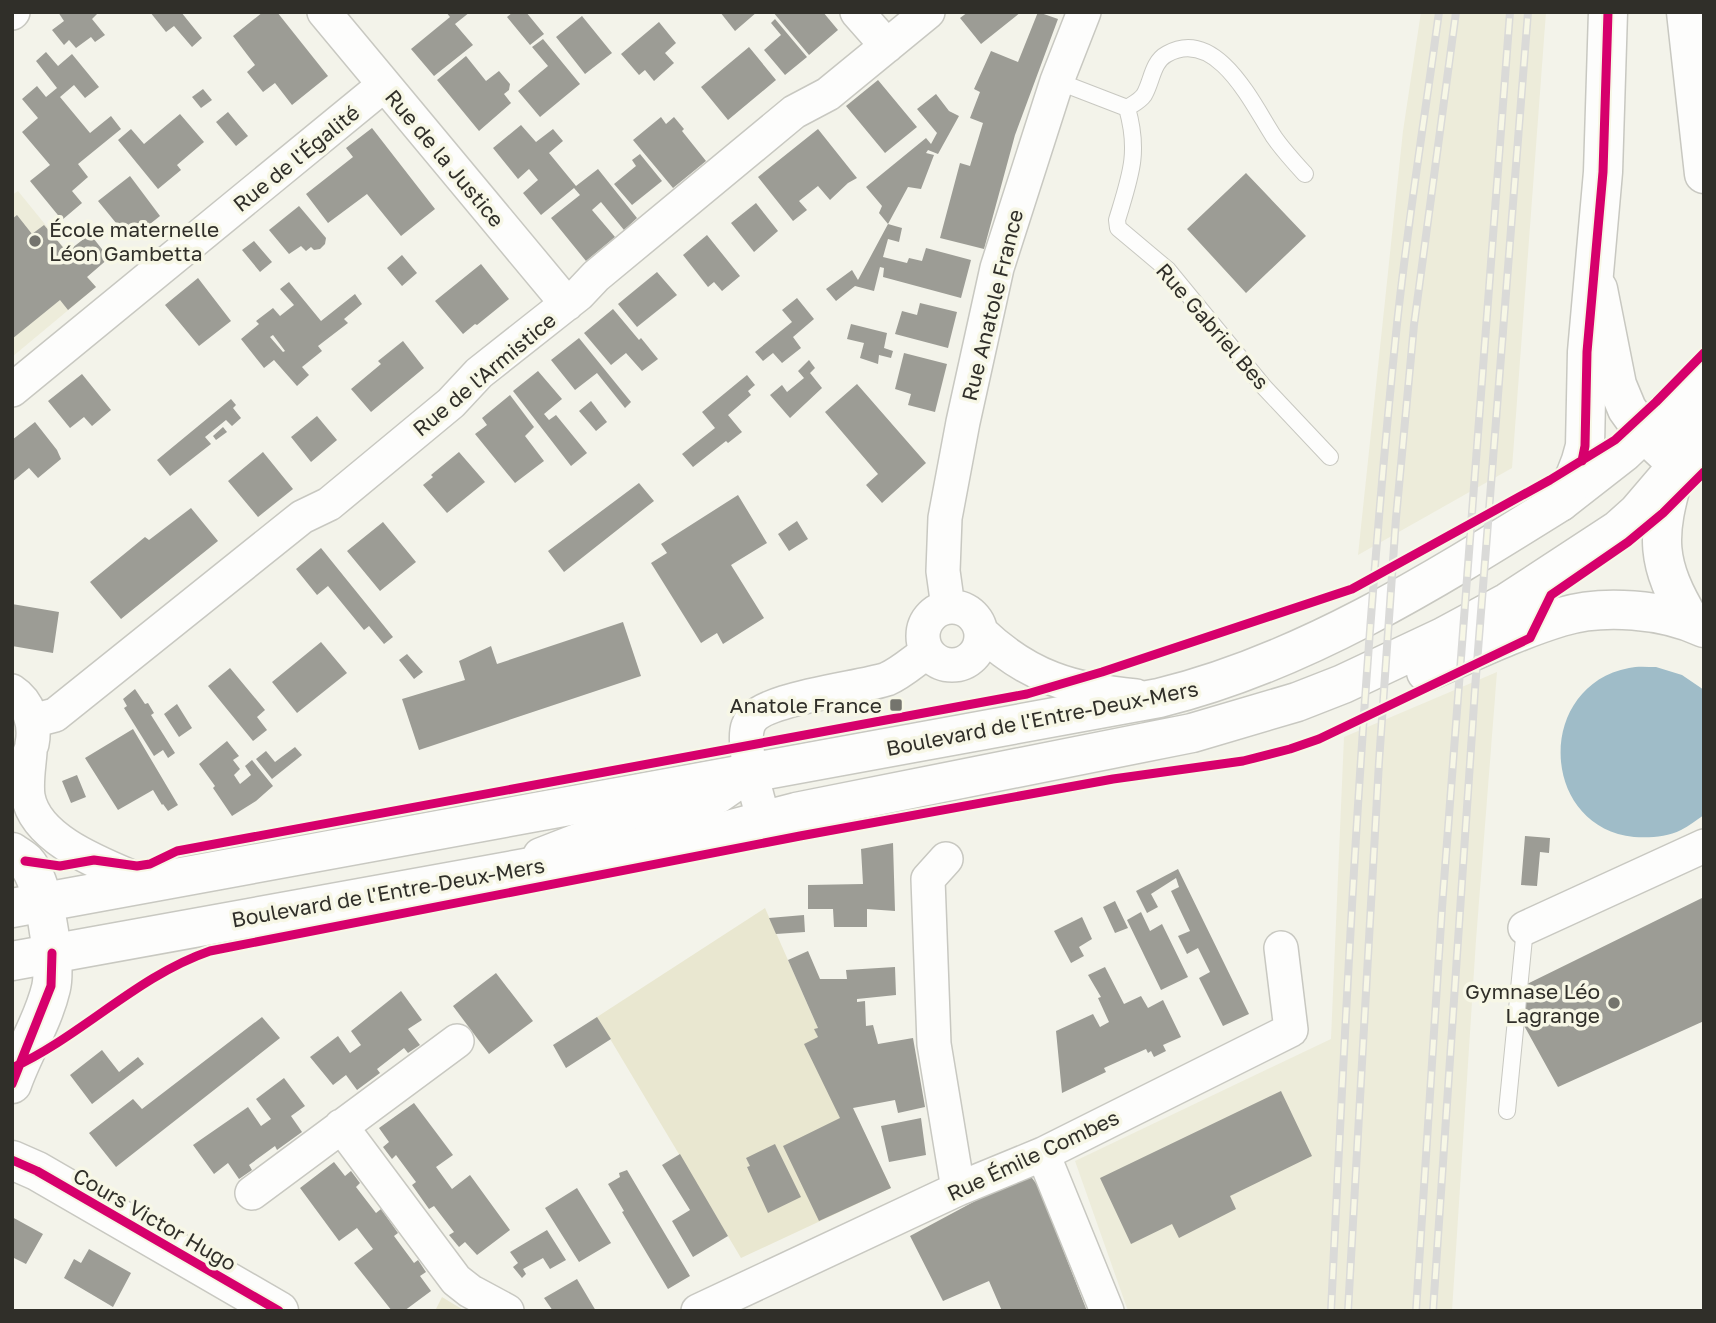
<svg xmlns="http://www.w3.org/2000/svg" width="1716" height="1323" font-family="'Golos Text',sans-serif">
	<rect width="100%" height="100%" fill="#f3f3ea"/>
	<path fill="#edecda" d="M1421,12h125l-34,456 -154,87 45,-424z
		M18,191l78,96 -84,70v-162z
		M1497,672l-21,268 -24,371h-324l-53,-150 256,-122 13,-302z"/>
	<path fill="#e9e7d0" d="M765,908l53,120 -3,2 76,158 -150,70 -144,-241z
		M442,1297l23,14h-30z"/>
	<path fill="#9fbcc8" d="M1656,667l26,8 22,15v125c-8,5 -15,11 -23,15 -14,7 -31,8 -47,7 -95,-10 -99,-151 -5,-169 8,-2 18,-1 27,-1z"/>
	<path fill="#9c9c95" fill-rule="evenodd" d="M58,12h41l-7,7 13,16 -10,7 -4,-5 -15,11 -7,-8 -5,5 -12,-15 12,-9z
		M150,12h31l21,26 -10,9 -18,-21 -8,6z
		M263,12h14l51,64 -36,29 -17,-22 -12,9 -16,-20 8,-7 -22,-29z
		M446,12h24l-15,12 18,21 -39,31 -23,-27 39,-32z
		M513,12h13l18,22 -14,11 -23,-28z
		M720,12h37l-22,19z
		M773,12h50l15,18 -29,25z
		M968,12h53l-40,32 -21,-26z
		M1038,12l20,7 -43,116 -31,114 -44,-11 20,-75 10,3 13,-43 -13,-5 10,-26 -6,-3 17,-38 27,11z
		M582,16l30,37 -27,21 -29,-37z
		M775,19l32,38 -22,18 -21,-25 17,-15 -10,-12z
		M659,22l17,21 -11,10 9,10 -20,18 -9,-11 -6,5 -18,-21z
		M543,39l37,45 -40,33 -22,-26 30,-25 -16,-19z
		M749,47l27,33 -48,40 -27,-33z
		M46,52l12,14 14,-12 27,33 -14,11 -11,-13 -14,12 30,36 21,-17 10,13 -43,35 10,13 -16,14 10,12 -20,17 -32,-39 20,-16 -28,-33 16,-14 -16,-19 15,-13 9,11 11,-9 -21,-27z
		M466,56l20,25 13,-10 11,13 -1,6 -5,4 7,9 -32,28 -42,-51z
		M878,80l39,47 -32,26 -39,-47z
		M203,89l9,11 -11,8 -9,-11z
		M936,94l13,17 10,5 -21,38 -10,-4 -2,3 8,2 -13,34 -13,-2 -20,37 -9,-11 3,-7 -16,-19 60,-49 5,6 6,-11 -20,-24z
		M228,112l20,24 -12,10 -20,-24z
		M180,114l24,28 -27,23 4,5 -23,19 -40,-49 13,-11 13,15z
		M661,117l5,7 8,-7 10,12 -2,2 24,30 -33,27 -40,-48z
		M521,125l15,17 17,-13 10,12 -14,12 27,33 22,-17 39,49 -13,12 -23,-28 -9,8 23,27 -29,24 -35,-43 29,-23 -6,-7 -33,27 -18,-22 15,-13 -9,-11 -11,10 -25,-31z
		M372,128l63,81 -34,27 -34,-42 -39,29 -22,-29 47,-37 -7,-9z
		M818,129l39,49 -9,5 -18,17 -12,-14 -19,15 8,9 -14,11 -35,-44z
		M640,154l22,27 -30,24 -18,-21 22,-18 -4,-6z
		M1246,173l60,63 -60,57 -59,-64z
		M130,176l30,40 -30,24 -32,-39z
		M756,203l22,28 -24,21 -23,-29z
		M299,206l27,32 -1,6 -5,5 -6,1 -3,-3 -5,4 -5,-5 -12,8 -20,-24z
		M17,215l15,19 12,-9 23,27 23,-18 19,24 -22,19 9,10 -28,23 -8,-10 -48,39v-120z
		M888,224l14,4 -3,14 -11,-3 -5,18 24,6 2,-5 13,3 4,-13 45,12 -10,38 -78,-21 1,-9 -4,-1 -6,24 -19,-5 -19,15 -10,-12 26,-19 6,10z
		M707,235l33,41 -18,15 -8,-9 -6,5 -25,-32z
		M254,241l18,21 -12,10 -18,-22z
		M402,255l15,18 -15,13 -15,-18z
		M481,264l28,35 -32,26 -2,-1 -12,10 -28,-33z
		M657,272l20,23 -40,32 -19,-23z
		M198,278l33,43 -32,25 -34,-41z
		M289,282l32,39 34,-27 7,10 -18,15 4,4 -30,23 4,5 -20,16 7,8 -12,11 -23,-26 -10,8 -23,-29 18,-15 -3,-3 17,-13 7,8 14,-11 -14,-16zM273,335l12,16 -2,1 -13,-15z
		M797,298l17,21 -21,18 8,11 -19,15 -9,-10 -10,8 -8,-9 37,-30 -10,-12z
		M920,303l37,9 -9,36 -53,-14 7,-23 15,4z
		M613,309l26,31 2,-2 17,21 -16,12 -16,-18 -15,12 -27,-32z
		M851,324l36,9 -3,15 9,3 -2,7 -12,-3 -1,9 -18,-6 4,-15 -17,-4z
		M579,338l52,64 -6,6 -28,-35 -22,17 -24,-30z
		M403,341l21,27 -53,44 -20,-23 30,-25 -3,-3z
		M904,353l43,11 -12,48 -27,-7 3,-11 -16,-5z
		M809,360l6,8 -5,5 12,15 -32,30 -20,-23 12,-10 5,7 17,-14 -6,-7z
		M538,371l24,28 -18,15 5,6 7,-5 31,38 -16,13 -58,-75z
		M82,374l29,36 -19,16 -8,-9 -14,11 -22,-27z
		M747,375l8,10 -7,6 3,4 -23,20 14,17 -14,11 -2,-2 -33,26 -11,-13 33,-26 -13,-16z
		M857,384l69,79 -44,40 -16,-18 12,-11 -53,-62z
		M510,395l24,32 -9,9 19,25 -29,22 -40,-49 12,-9 -5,-7z
		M231,399l5,6 -3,3 8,10 -9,8 -6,-6 -21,17 6,7 -41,32 -13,-16z
		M591,401l16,21 -11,9 -17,-20z
		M317,416l20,24 -26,22 -20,-25z
		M35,422l22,28 4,9 -23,19 -9,-10 -17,14v-42z
		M223,427l4,5 -11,8 -3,-4z
		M263,452l30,37 -35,28 -30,-36z
		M459,452l26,30 -38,31 -24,-28 10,-8 -2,-2z
		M639,483l15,18 -90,71 -16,-21z
		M738,495l29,48 -36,22 33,53 -41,26 -6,-11 -16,10 -50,-80 16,-10 -6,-9z
		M191,508l27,33 -97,78 -31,-37 55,-45 4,3z
		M797,521l11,18 -19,12 -11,-17z
		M383,522l33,40 -36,29 -33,-40z
		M321,548l72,89 -9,7 -15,-18 -5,4 -36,-44 -11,9 -21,-26z
		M12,604l47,8 -6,41 -41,-7z
		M623,622l18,54 -222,74 -17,-51 63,-19 -6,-19 32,-15 6,18z
		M321,642l26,31 -50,40 -25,-31z
		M407,654l16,18 -9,7 -15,-19z
		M230,668l35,42 -8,7 10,13 -14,11 -45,-55z
		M135,689l10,15 3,-1 6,10 -3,2 24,38 -7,5 -5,-8 -9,6 -30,-48 3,-2 -4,-7z
		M177,704l15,24 -13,9 -15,-23z
		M133,729l45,76 -10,6 -5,-7 -1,1 -9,-15 -35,20 -33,-52z
		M227,741l12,15 -6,4 7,9 -6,6 6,9 11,-9 -6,-9 7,-6 21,26 -17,15 -24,15 -19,-28 2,-2 -16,-22z
		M295,747l7,8 -30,24 -16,-20 10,-8 9,11z
		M77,775l9,22 -15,6 -9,-22z
		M1525,836l25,2 -1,15 -9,-1 -3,34 -16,-1z
		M893,843l2,68 -28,-2v18h-33l-1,-18h-25v-24l55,-1 -2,-35z
		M1178,869l71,145 -26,12 -24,-48 11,-6 -12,-24 -11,6 -9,-18 12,-5 -19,-40 8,-4 -3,-9 -25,16 7,13 -11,6 -11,-22z
		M1704,897v124l-146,66 -36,-65 3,-37z
		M1115,901l13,27 -13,5 -12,-26z
		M1141,912l9,19 12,-7 26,53 -27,13 -34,-70z
		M804,915l1,17 -29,2 -7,-16z
		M1082,917l10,22 -13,8 5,9 -13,7 -17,-32z
		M808,951l12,28h27l-1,-9 49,-3 1,28 -39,4v3l8,-1 1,25 7,-1 5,19 35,-6 12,69 -27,6 -3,-13 -42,8 38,80 -72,33 -36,-75 57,-28 -36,-74 14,-7 -4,-8 4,-1 -30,-68z
		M1105,967l19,37 17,-8 7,12 15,-8 18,37 -18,8 3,6 -12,6 -3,-6 -3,2 -2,-4 -42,19 2,4 -44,21 -6,-62 37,-17 7,13 9,-5 -11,-24 3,-1 -13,-22z
		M496,973l37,48 -44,33 -36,-48z
		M401,991l21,29 -14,9 12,16 -12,8 -4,-5 -27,21 3,4 -23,17 -11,-15 -13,10 -23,-28 28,-21 12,17 11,-8 -10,-14z
		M262,1017l18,21 -164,129 -27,-34 44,-34 9,10z
		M597,1017l14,22 -45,29 -13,-23z
		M102,1050l17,22 19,-15 6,7 -52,40 -22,-29z
		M284,1078l21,28 -14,10 11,16 -25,18 -2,-4 -26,19 3,5 -13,9 -11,-16 -14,11 -21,-29 55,-38 13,19 10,-7 -15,-20z
		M1281,1091l31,65 -82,40 6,13 -57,29 -7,-14 -41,20 -31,-66z
		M414,1103l39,52 -17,12 16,22 18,-14 40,55 -33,25 -12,-13 -6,5 -10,-12 5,-3 -20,-26 -5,3 -17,-24 4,-3 -20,-27 -4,4 -9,-12 6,-5 -10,-14z
		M921,1118l5,37 -37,7 -8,-36z
		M775,1144l26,53 -33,16 -21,-46 3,-1 -4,-8z
		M680,1154l48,82 -35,21 -21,-36 18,-11 -28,-45z
		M334,1162l11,14 6,-5 9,12 -4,4 20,26 5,-4 17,24 -4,3 20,27 4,-3 8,12 -6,4 11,15 -27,20h-12l-38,-48 19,-14 -16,-21 -18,13 -39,-53z
		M627,1170l63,106 -22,13 -46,-77 2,-1 -16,-27 12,-7 -1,-4z
		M1018,1178h14l6,8 49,125h-85l-13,-30 -46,20 -33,-65z
		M577,1188l34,55 -32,19 -34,-54z
		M12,1217l31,17 -17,30 -14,-7z
		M547,1230l19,30 -16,9 -7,-11 -20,11 3,5 -4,4 -9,-11 5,-4 -8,-11z
		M89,1249l42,24 -18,34 -49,-29 10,-19 7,4z
		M577,1279l19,32h-43l-9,-13z"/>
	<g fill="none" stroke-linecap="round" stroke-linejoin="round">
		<g stroke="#c8c8c1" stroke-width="18">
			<path id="service" d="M1057,81l70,27c13,45 3,69 -10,112l1,8 50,42 96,117 66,70
				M1127,108c6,-4 13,-7 17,-13 8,-13 8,-33 23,-41 50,-28 86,51 107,83 9,13 20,25 31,37
				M1507,1111l18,-183"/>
		</g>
		<g stroke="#c8c8c1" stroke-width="36">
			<path id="minor" d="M324,12l243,292
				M857,12l30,34
				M12,13l1,-1
				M12,390l372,-305
				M923 636a29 29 0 1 1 58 0a29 29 0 1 1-58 0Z
				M948,607l-5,-36 2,-53 18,-96 34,-154 60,-187 27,-69
				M981,632c47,45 92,58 155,64
				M12,691c17,11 24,34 20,53
				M32,721l23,-6 247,-198 27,-13 122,-101 28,-30 100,-79 17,-18 198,-164 34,-18 100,-82
				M30,752c-1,14 -4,30 -2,44 8,47 82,71 120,88
				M764,821c-6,-22 -23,-75 -16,-95 8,-28 110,-37 139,-47 14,-6 27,-18 40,-27
				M540,855l54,-21 102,-27 23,-11 30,-21
				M946,859l-18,20 6,165 24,145
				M1525,928l179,-82
				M341,1126l115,154 14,11 37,20
				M1043,1154l64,157
				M252,1193l205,-152
				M698,1311l260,-122 85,-35 248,-124 -10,-82"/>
		</g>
		<g stroke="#c8c8c1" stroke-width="41">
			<path id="tertiary" d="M12,852c4,3 10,6 14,10 18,19 31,100 25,126 -8,34 -28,64 -39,96
				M12,1160l25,11 242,140"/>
		</g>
		<g stroke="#c8c8c1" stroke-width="41">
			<path id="secondary" d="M1598,289l19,96 10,24 18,25 33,31 20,-22
				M1560,502l64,-50 80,-76"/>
		</g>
		<g stroke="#c8c8c1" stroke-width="41">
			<path id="primary" d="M1686,12l18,162
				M1691,622c-36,-60 -35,-85 -16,-150 7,-21 14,-41 29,-57
				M1426,672c44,-19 89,-41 135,-55 42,-13 103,-8 143,11
				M12,908l1147,-210c144,-35 276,-118 401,-196 13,-18 20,-34 25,-56l2,-94 16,-180 5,-160
				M12,961l701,-127 83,-22 396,-79 105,-31 46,-18 100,-47 65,-35 110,-72 19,-17 41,-48 26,-12"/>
		</g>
		<use href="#service" stroke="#fdfdfc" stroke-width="16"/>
		<use href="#minor" stroke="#fdfdfc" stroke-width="33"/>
		<use href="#tertiary" stroke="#fdfdfc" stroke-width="38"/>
		<use href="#secondary" stroke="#fdfdfc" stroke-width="38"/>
		<use href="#primary" stroke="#fdfdfc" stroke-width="38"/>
		<g stroke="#dadad8" stroke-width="8">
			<path id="rail" d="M1331,1311c16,-329 32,-659 66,-987 11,-104 28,-208 42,-312
				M1348,1311l31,-549 17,-244 18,-193 42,-313
				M1416,1311l26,-403 68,-896
				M1433,1311l42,-622 53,-677"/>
		</g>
		<use href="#rail" stroke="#f7f7e6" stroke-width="5" stroke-dasharray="16" stroke-linecap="butt"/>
		<g stroke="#f7f7e6" stroke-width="13">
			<path id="cycleway" d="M1582,461l3,-15 2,-94 16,-180 5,-160
				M25,861l35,5 34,-6 43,6 13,-2 27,-13 850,-157 75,-22 250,-83 198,-109 65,-40 41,-38 48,-49
				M12,1068c70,-32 125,-92 198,-117l590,-115 313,-57 130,-18 47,-12 29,-10 211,-101 21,-43 77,-53 35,-29 41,-41
				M12,1084l39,-98 1,-33
				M12,1160l25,11 242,140"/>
		</g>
		<use href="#cycleway" stroke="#d6006c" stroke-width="9"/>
	</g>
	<g fill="#74746d" stroke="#f7f7e6" stroke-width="2.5">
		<circle cx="35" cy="241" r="7"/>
		<rect x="889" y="698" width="14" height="14" rx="3.5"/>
		<circle cx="1614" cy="1003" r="7"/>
	</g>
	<g text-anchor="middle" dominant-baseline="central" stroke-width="7" stroke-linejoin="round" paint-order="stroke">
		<g font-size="21" fill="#302f29" stroke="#f7f7e6">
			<text transform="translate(296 158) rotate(-39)">Rue de l'Égalité</text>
			<text transform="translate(445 158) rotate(50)">Rue de la Justice</text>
			<text transform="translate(992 305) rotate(-76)">Rue Anatole France</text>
			<text transform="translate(1213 326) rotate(49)">Rue Gabriel Bes</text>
			<text transform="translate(484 374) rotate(-40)">Rue de l'Armistice</text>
			<text transform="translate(1042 718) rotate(-11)">Boulevard de l'Entre-Deux-Mers</text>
			<text transform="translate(388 892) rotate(-10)">Boulevard de l'Entre-Deux-Mers</text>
			<text transform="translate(1033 1155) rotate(-25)">Rue Émile Combes</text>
			<text transform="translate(155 1219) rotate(30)">Cours Victor Hugo</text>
		</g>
		<g font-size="21" fill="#302f29" stroke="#f7f7e6" text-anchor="end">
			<text x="49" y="229" text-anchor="start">École maternelle<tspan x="49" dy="24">Léon Gambetta</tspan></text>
			<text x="882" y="705">Anatole France</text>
			<text x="1600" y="991">Gymnase Léo<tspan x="1600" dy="24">Lagrange</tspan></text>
		</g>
	</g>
	<rect width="1716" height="1323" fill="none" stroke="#302f29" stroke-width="28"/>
</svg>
